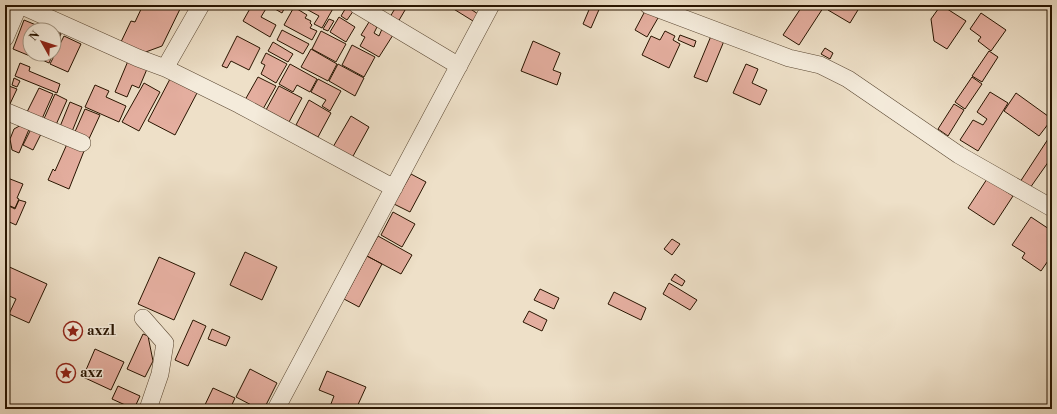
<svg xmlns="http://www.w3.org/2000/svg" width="1057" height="414" font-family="'Libre Bodoni',serif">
	<rect width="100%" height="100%" fill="#eee0c8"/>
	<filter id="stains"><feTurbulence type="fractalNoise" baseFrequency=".005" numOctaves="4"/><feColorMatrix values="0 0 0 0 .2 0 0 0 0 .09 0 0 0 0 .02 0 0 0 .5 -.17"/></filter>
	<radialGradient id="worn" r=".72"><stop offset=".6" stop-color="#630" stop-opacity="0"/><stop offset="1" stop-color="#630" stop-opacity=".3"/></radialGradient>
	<path fill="#e4ae9f" stroke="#281400" d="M143,5h39l-20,41 -19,7 -23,-9 11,-23 4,1z
		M252,5l15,2 -6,10 15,8 -6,12 -27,-16z
		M268,5h18l-4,8z
		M299,5l26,1 10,-1 -13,23 -8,-4 5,-8z
		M397,5h11l-10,17 -8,-5z
		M454,5h12v1l12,8 -5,7 -21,-13z
		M591,5h10l-10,23 -8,-4z
		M803,5h22l-26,40 -16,-10z
		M830,5h31l-11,18 -22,-13z
		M941,5l25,16 -19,28 -13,-8 -3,-22z
		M347,6l7,4 -7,10 -6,-4z
		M294,7l13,8 -2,3 6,3 -1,2 2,2 -2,3 7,3 -5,9 -28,-15z
		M645,11l13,7 -11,19 -12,-7z
		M981,13l25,17 -15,21 -13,-10 3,-4 -11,-8z
		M339,17l16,10 -9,15 -16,-10z
		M329,19l5,2 -6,10 -5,-2z
		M24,20l12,5 -2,5h-4v26l-17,-7z
		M369,22l8,5 -3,6 5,3 3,-7 11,6 -14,22 -19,-11 5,-9 -4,-2z
		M282,30l27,14 -6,10 -26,-14z
		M54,31l7,3 -7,17z
		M321,31l25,13 -10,18 -24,-13z
		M665,31l10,5 -2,4 7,4 -11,24 -27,-13 9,-19 9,4z
		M680,35l16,6 -2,6 -16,-7z
		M64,36l17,8 -13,28 -18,-8z
		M237,36l23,12 -11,22 -18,-9 -4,7 -5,-2z
		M711,36l13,5 -17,41 -13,-5z
		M533,41l27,12 -7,17 8,3 -4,12 -36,-14z
		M273,42l20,12 -5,8 -20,-11z
		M352,45l23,12 -11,20 -22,-12z
		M825,48l8,5 -3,6 -9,-5z
		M311,49l26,15 -9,17 -27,-14z
		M989,51l9,6 -16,25 -10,-6z
		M266,53l21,11 -11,19 -15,-9 4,-9 -4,-2z
		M34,54h19l-4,9 -16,-7z
		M128,61l19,8 -8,19 -7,-3 -5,12 -12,-5z
		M20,63l10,4 -1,4 31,13 -3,9 -42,-17z
		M290,64l27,15 -7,13 -13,-7 -4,7 -14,-8z
		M338,64l26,14 -9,18 -26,-15z
		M746,64l12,5 -6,14 15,7 -7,15 -27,-12z
		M258,77l18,9 -13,23 -18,-9z
		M972,77l10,7 -17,25 -10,-7z
		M14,78l6,3 -3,6 -5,-2z
		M170,79l27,14 -22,42 -27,-14z
		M318,79l23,12 -11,20 -8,-5 4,-6 -15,-8z
		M144,83l16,9 -21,39 -17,-9z
		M95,85l14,6 -3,6 20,9 -7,16 -34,-15z
		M9,86l8,3 -8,17 -4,-2v-10z
		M279,86l23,12 -13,24 -23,-12z
		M39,88l14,6 -12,27 -15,-7z
		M990,92l18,11 -30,48 -18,-11 13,-20 10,5 4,-6 -10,-7z
		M1016,93l36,26 -13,17 -35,-25z
		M55,94l12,6 -12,27 -12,-6z
		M309,100l22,13 -13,24 -22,-12z
		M70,102l12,5 -11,27 -12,-5z
		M954,104l10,6 -16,26 -10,-7z
		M85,109l15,6 -12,26 -14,-7z
		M351,116l18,11 -17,31 -19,-11z
		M23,124l7,3 -11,26 -7,-3 -2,-11 4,-10z
		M32,127l10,5 -9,18 -10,-5z
		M1052,133v30l-3,-2 -19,27 -10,-6z
		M67,144l17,7 -15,38 -21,-9 5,-11 2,2z
		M411,174l15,8 -16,30 -16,-8z
		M5,177l18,7 -6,14 2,1 -4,9 -10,-4z
		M987,179l26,17 -19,29 -26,-17z
		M19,200l7,2 -10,23 -11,-5v-16l10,5z
		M393,212l22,12 -13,23 -21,-12z
		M1031,217l21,14v24l-11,16 -19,-13 3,-5 -13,-8z
		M378,236l34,19 -11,19 -34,-18z
		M672,239l8,5 -8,11 -8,-6z
		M245,252l32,15 -15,33 -32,-15z
		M367,256l15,8 -23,43 -15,-8z
		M159,257l36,16 -21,47 -36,-16z
		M5,265l42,19 -18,39 -20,-9 7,-15 -11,-5z
		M675,274l10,7 -3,5 -11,-6z
		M669,283l28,17 -7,10 -27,-16z
		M540,289l19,9 -5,11 -20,-9z
		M614,292l32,16 -5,12 -33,-16z
		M529,311l18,9 -5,11 -19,-9z
		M193,320l13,6 -18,40 -13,-6z
		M212,329l18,8 -4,9 -18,-7z
		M143,334l5,2 5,25 -8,16 -18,-8z
		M95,349l29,13 -13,28 -28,-13z
		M250,369l27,14 -13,26h-5l-23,-12z
		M327,371l39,16 -10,22h-27l5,-13 -15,-6z
		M118,386l22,10 -6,13 -22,-10z
		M213,388l22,10 -5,11h-27z"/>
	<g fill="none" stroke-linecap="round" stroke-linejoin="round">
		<g stroke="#5a4732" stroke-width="18">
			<path id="minor" d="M20,5l118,53 27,10 75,37 154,83
				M357,5l102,61
				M648,5l141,53 31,7 28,14 111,76 93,53
				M5,38l14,-33
				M165,68l36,-63
				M5,111l77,32
				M143,318l22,25 -5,31 -12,35
				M276,409l215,-404"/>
		</g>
		<use href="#minor" stroke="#f4ebdb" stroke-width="17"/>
	</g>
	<defs>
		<g id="sight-ring" transform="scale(1)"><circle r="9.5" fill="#f4ebdb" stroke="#8f2418" stroke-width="1.5"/><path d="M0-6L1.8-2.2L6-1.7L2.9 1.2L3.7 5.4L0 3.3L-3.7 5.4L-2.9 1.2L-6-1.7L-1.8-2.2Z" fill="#8f2418"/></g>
	</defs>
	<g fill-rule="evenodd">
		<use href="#sight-ring" x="73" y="331"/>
		<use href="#sight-ring" x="66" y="373"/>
	</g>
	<g text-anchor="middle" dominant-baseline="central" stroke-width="3" stroke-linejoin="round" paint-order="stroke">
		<g font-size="14" font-weight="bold" fill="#281400" stroke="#f4ebdb" text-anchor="start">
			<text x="87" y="331">axz1</text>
			<text x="80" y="373">axz</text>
		</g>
	</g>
	<rect width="1057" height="414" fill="none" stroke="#eee0c8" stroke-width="20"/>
	<rect x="6" y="6" width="1045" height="402" fill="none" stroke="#281400" stroke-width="2"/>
	<rect x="10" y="10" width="1037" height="394" fill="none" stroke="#281400"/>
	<g transform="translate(42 42) rotate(309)"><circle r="19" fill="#f4ebdb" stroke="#a29583"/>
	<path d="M0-3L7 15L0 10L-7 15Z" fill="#8f2418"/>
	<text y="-6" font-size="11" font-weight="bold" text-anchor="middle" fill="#281400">N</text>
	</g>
	<rect width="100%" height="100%" filter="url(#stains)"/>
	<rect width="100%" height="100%" fill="url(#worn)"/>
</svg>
